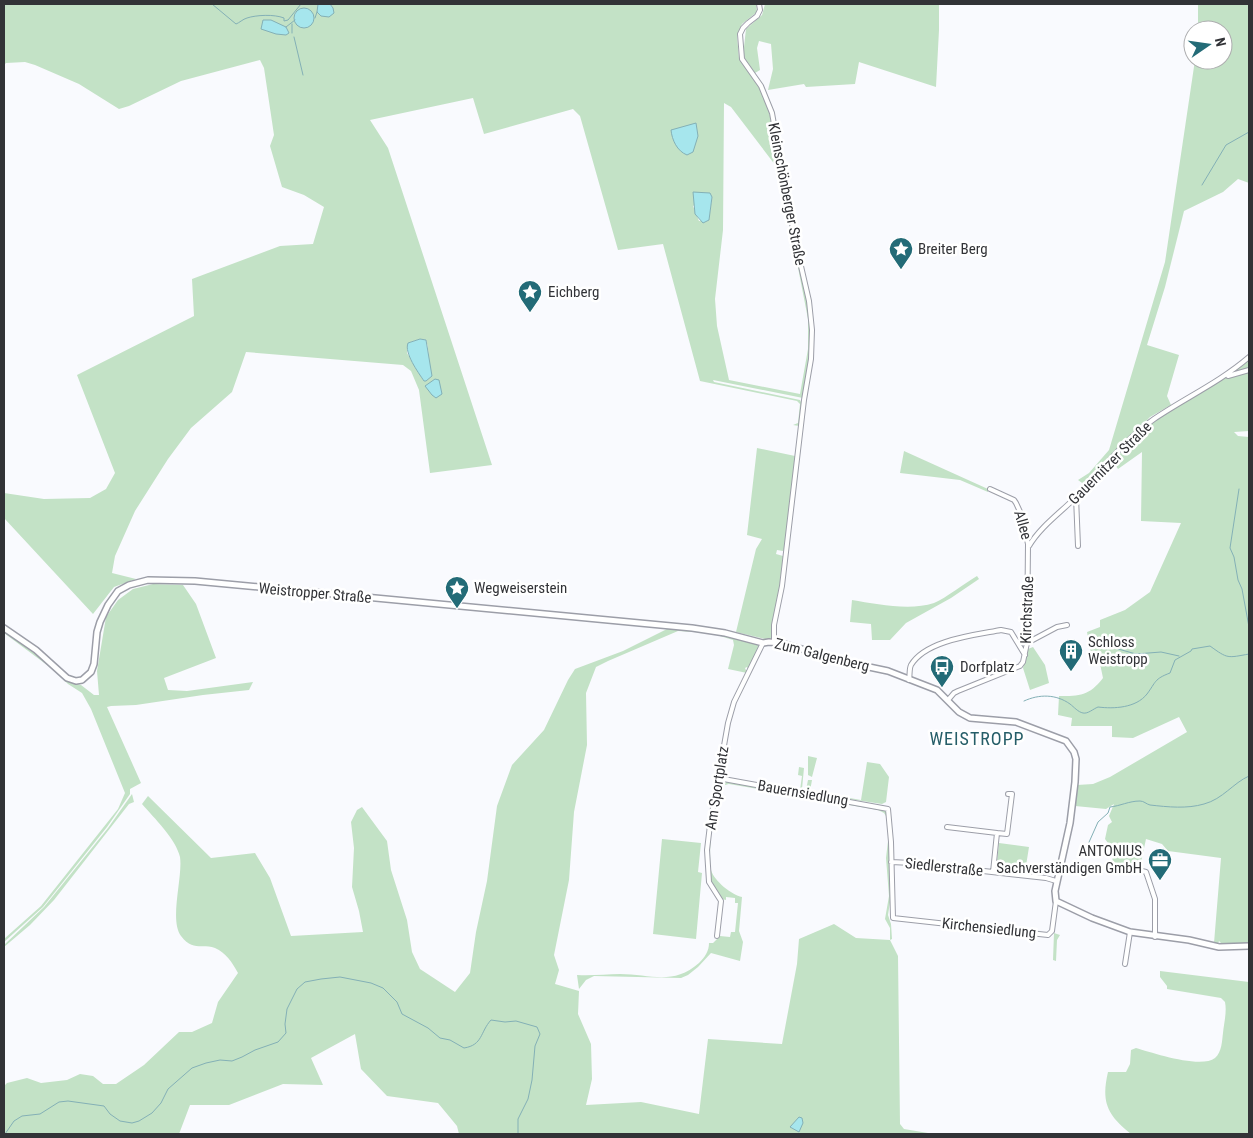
<svg xmlns="http://www.w3.org/2000/svg" width="1253" height="1138" font-family="'Roboto Condensed',sans-serif">
	<rect width="100%" height="100%" fill="#f9fafe"/>
	<path fill="#c3e2c6" fill-rule="evenodd" d="M4,4h314l-1,9 16,-5 -3,-4h149l2,1 4,-1h271l1,8 -15,12 -5,12 2,22 21,28 8,20 40,201 2,22v30l-7,39 -90,-18 1,2 86,18 2,4 -3,22 -6,-1 5,-2 2,-19 -3,-3 -97,-20 -37,-137 -45,6 -38,-134 -7,-7 -89,25 -11,-36 -103,22 18,28 104,317 -62,8 -11,-83 -8,-19 -8,-6 -157,-13 -14,40 -41,36 -23,31 -33,52 -20,45 -3,17 24,6 -22,8 -21,27 -89,-96v-25l40,6 46,-1 16,-9 9,-16 -38,-98 117,-59 -2,-37 88,-33 33,-2 11,-37 -20,-12 -22,-8 -12,-41 4,-11 -10,-67 -4,-8 -79,21 -52,25 -10,3 -40,-25 -44,-19 -10,-3 -19,1 -2,2zM299,10l14,12 -9,6 -9,-11v-4zM724,103l7,4 48,63 29,149v30l-8,45 -71,-14 -12,-54 -2,-27 8,-69zM712,197l-3,23 -10,1 -6,-15zM420,339l6,1c5,15 1,27 -2,41l-17,-28 1,-10z
		M765,4h174v26l-3,57 -77,-25 -4,22 -49,3 -2,-3 -36,6 5,-21 -2,-25 -12,-3 -2,7 3,22 -5,3 -12,-17 3,-27 16,-14z
		M1198,4h51v179l-11,-4 -15,13 -39,19 -19,76 -18,58 32,10 -12,41 4,9 -21,12 -65,68 -7,-5 11,-7 20,-23 56,-188 30,-202h28v-30h-25z
		M1249,360v71l-15,1 4,4 11,1v506l-26,2 -4,-4 -1,3 -4,-1 7,-85 -53,-7 -6,-7 -16,-5 -6,28 -11,-3 -2,3 -15,-5 2,-11 -9,-12 3,-14 4,-3 -3,-6 5,-12 -8,5 -31,-3 2,-21 16,-1 17,-7 77,-45 -8,-15 -46,21 -21,-1v-11h-41l1,-8 -14,-3 1,-19c21,0 30,0 44,-18l-4,-19 -8,-5 -4,-22 13,-5v-7l25,-10 25,-18 31,-69 -40,-2 1,-69 -24,17 -5,-8 23,-24 20,-17 28,-17z
		M757,448l38,8 -10,91 -2,4 -6,-1 -1,4 7,2 -5,44 -7,29v9l-2,2 -33,-8 20,-83 6,-10 -15,-4z
		M904,451l84,38v3l-28,-12 -60,-7z
		M977,576l2,3 -28,19 -45,25 -16,17h-18l-1,-16 -21,-2 2,-22c24,4 58,11 82,3 12,-5 31,-20 43,-27z
		M153,584l30,1 13,19 20,54 -52,20 4,12 19,1 66,-9 -4,8 -46,5 -67,10 -25,1 -4,1 34,76 -11,6v5l-23,33 -64,80 -39,35v-3l37,-33 77,-97 7,-16 -34,-84 -9,-16 -14,-9 -17,-16 -47,-35v-3l41,29 24,23 12,3 13,10h5l-2,-24 9,-54 12,-17 15,-11z
		M669,628l41,4 43,10 5,3 1,4 -9,20 -4,-2 -1,2 3,2 -1,2 -19,-4 6,-24 -1,-5 -23,-7 -32,-2 -70,30 -12,6 -10,26 1,52 -13,67 -5,68 -15,75 5,15 -4,14 24,7 -1,23 13,30 1,35 -6,26 55,-3 58,12 9,-75 74,5 15,-80 2,-25 35,-15 22,14 34,2v-12l-5,-9 4,-23 -3,-38 2,-17v-22l-4,-6 -6,-3 -149,-26c-4,1 -7,1 -10,5 -6,11 -11,69 -8,81 3,11 21,25 31,27l-3,34 4,11 -3,19 -29,-8 -13,14 -10,8 -7,3 -87,-2 -8,4 -7,9 -2,-14c15,1 29,-1 43,-1 30,0 53,12 79,-11 6,-6 10,-12 10,-20h4l7,-7 10,1 1,-5h4l3,-29h-3v-5l-9,-1v3l-4,-1c-4,-6 -10,-13 -12,-20 -7,-29 4,-65 8,-94l3,-4 9,1 154,27 4,5 3,82 -3,19 3,9 1,15 -2,1 8,16 2,168 4,5 30,5h-475l-2,-8 -19,-23 -51,-7 -26,-27 -6,-35 -44,24 12,27 -40,-1 -54,21h-39l-11,29h-175v-48l3,-3 20,-5 14,5 26,-3 13,-6 13,2 10,8h13l28,-19 35,-33h13l20,-9 6,-21 20,-29c-6,-11 -12,-20 -23,-25 -13,-5 -22,4 -34,-12 -12,-16 2,-59 -1,-79 -4,-18 -26,-39 -38,-53l6,-8 63,62 44,-5 15,25 21,58 72,-4 -4,-21 -7,-24 2,-39 -3,-26 6,-12 5,-3 25,34 4,29 16,50 5,32 8,17 35,23 15,-19 6,-41 11,-51 10,-75 15,-41 32,-35 24,-50 7,-11 48,-18z
		M1033,647l12,18 4,18 -19,7 -7,-22 5,-19z
		M808,756l9,2 -5,19 -4,-2z
		M867,762l13,2 9,13 -3,25 -4,2 -72,-11 -4,-3 2,-10h4l-2,11 51,9z
		M799,767l5,1 -2,21 -3,2 -77,-14 -2,-4 5,4 75,13 2,-14 -4,-1z
		M132,794l2,8 -5,2 -75,96 -24,25 -26,22v-2l40,-38 64,-79z
		M662,839l39,4 -3,29 4,1 -6,66 -43,-5z
		M999,843l30,4 -4,25 11,1v2l-14,-1v-2l-5,-1 -1,2 -20,-2z
		M1054,933l6,2 -3,5 -1,21 -3,-1z
		M1160,971l89,11v152h-118c-24,-19 -30,-32 -23,-62h18l4,-8 1,-14 5,-2c17,5 65,21 79,10 7,-6 7,-18 8,-25 1,-10 4,-21 2,-31l-4,-4 -54,-9v-3l-7,-9z"/>
	<path fill="#a6e6ed" stroke="#83b0b6" d="M318,4h12l3,4 1,5 -5,4 -8,-1 -4,-4z
		M294 18a10 10 0 1 1 20 0a10 10 0 1 1-20 0Z
		M263,20h8l15,7 3,6 -3,2 -10,-1 -15,-5z
		M696,123l2,13 -5,16 -6,3c-10,-4 -15,-15 -16,-25z
		M693,192l17,1 2,4 -3,23 -6,3 -8,-9z
		M420,339l6,1 6,36 -6,5h-2c-6,-9 -20,-28 -16,-38z
		M435,379l4,1 3,14 -6,4 -4,-3 -7,-9z
		M799,1117l3,1 1,5 -4,9 -9,-5z"/>
	<g fill="none" stroke-linecap="round" stroke-linejoin="round">
		<path stroke="#83b0b6" stroke-width="1" d="M212,4l24,20c3,-1 7,-5 11,-6 9,-3 27,-4 37,0v3l4,-1 13,-16
			M315,18l2,-6
			M292,24v9
			M286,27l9,-7
			M294,37l9,38
			M1202,185l24,-40 23,-13
			M1239,489l-9,59 4,9 4,23 4,9 7,38
			M1104,645l32,9 25,-2 18,4
			M1024,701c15,-7 32,-7 46,3 4,3 8,8 13,9 5,1 10,-4 15,-6 16,2 38,1 49,-13 9,-12 7,-15 23,-21l5,-13 16,-9 1,-2 18,-3c18,13 17,12 39,8
			M1086,849l12,-27 10,-9 2,-6c10,-1 19,-6 30,-6 4,0 6,3 10,4 18,2 37,4 54,-1 19,-5 29,-21 45,-28
			M5,1134l9,-13 8,-5 18,-2 19,-12 9,-1 36,5 6,8 10,7 12,2 7,-2 13,-8 9,-10 7,-14 24,-21 14,-5 14,-3 12,1 10,-4 13,-7 23,-8 8,-9 -1,-9 2,-15 10,-20 8,-7 16,-3 19,-2 31,6 12,5 14,14 5,12 26,14 12,10 10,2 14,8c19,-3 16,-16 27,-28l14,2 11,-1 21,6 3,7 -5,12 -3,34 -4,19 -10,20v15"/>
		<g stroke="#9c9ea8" stroke-width="6">
			<path id="street" d="M759,4l1,6 -3,6 -9,7 -5,5 -3,6 2,25 19,27 11,27 23,127 14,61 3,29 -1,29 -7,41 -22,186 -8,39v17
				M1228,376l21,-6
				M1076,497l2,49
				M1029,546c11,-19 31,-33 47,-49 25,-26 48,-57 78,-78 31,-21 66,-37 95,-62
				M1027,643l30,-16 10,-2
				M909,680c1,-5 0,-11 2,-15 15,-25 64,-30 90,-35l10,2 14,23
				M948,700l6,-7 4,-2 62,-25 3,-4 4,-19 1,-99 -6,-28 -6,-13 -2,-3 -24,-11
				M718,778l170,31 3,33 2,76 155,17 4,-4 4,-30
				M947,827l50,6 -4,39
				M997,833l10,1 5,-40h-4
				M891,862l21,1 134,15 10,3
				M1138,870l8,2 9,27v38
				M717,936l4,-35 -12,-19 -2,-32 3,-25 18,-102 6,-21 29,-59
				M1125,964l5,-32"/>
		</g>
		<g stroke="#9c9ea8" stroke-width="8">
			<path id="secondary" d="M4,628l32,22 31,28 9,3 6,-1 9,-8 3,-8 3,-32 3,-10 8,-17 10,-14 11,-6 19,-5 47,1 497,47 33,5 38,10 6,-1 12,1 69,20 38,8 49,19 22,22 11,6 46,4 50,19 8,11 2,7 -1,23 -5,41 -15,68 1,10 36,17 38,14 59,8 30,7 30,-1"/>
		</g>
		<use href="#street" stroke="#fff" stroke-width="4"/>
		<use href="#secondary" stroke="#fff" stroke-width="5"/>
	</g>
	<defs>
		<g id="sight-pin" transform="scale(1.25)"><path d="M0 17L-7.5 6A9.5 9.5 0 1 1 7.5 6Z" fill="#236b77" stroke="#fff"/><path d="M0-6L1.8-2.2L6-1.7L2.9 1.2L3.7 5.4L0 3.3L-3.7 5.4L-2.9 1.2L-6-1.7L-1.8-2.2Z" fill="#fff"/></g>
		<g id="building-pin" transform="scale(1.25)"><path d="M0 17L-7.5 6A9.5 9.5 0 1 1 7.5 6Z" fill="#236b77" stroke="#fff"/><path d="M-4-6H4V6H1V3H-1V6H-4ZM-2.5-4.3h1.7v1.8h-1.7ZM.8-4.3h1.7v1.8H.8ZM-2.5-1h1.7V.8h-1.7ZM.8-1h1.7V.8H.8Z" fill="#fff"/></g>
		<g id="bus-pin" transform="scale(1.25)"><path d="M0 17L-7.5 6A9.5 9.5 0 1 1 7.5 6Z" fill="#236b77" stroke="#fff"/><path d="M-5-6H5V4H4V6H2V4H-2V6H-4V4H-5ZM-3.5-4V0h7V-4ZM-3.5 1.2v1.5H-2V1.2ZM2 1.2v1.5H3.5V1.2Z" fill="#fff"/></g>
		<g id="office-pin" transform="scale(1.25)"><path d="M0 17L-7.5 6A9.5 9.5 0 1 1 7.5 6Z" fill="#236b77" stroke="#fff"/><path d="M-6-3h4V-5.5h4V-3h4V5H-6ZM-1-4.5V-3h2v-1.5ZM-6 0V1H6V0Z" fill="#fff"/></g>
	</defs>
	<g fill-rule="evenodd">
		<use href="#sight-pin" x="901" y="249"/>
		<use href="#sight-pin" x="530" y="292"/>
		<use href="#sight-pin" x="457" y="588"/>
		<use href="#building-pin" x="1071" y="651"/>
		<use href="#bus-pin" x="942" y="667"/>
		<use href="#office-pin" x="1160" y="860"/>
	</g>
	<g text-anchor="middle" dominant-baseline="central" stroke-width="5" stroke-linejoin="round" paint-order="stroke">
		<g font-size="15" fill="#323337" stroke="#fff">
			<text transform="translate(787 194) rotate(79)">Kleinschönberger Straße</text>
			<text transform="translate(1110 463) rotate(-45)">Gauernitzer Straße</text>
			<text transform="translate(1023 525) rotate(74)">Allee</text>
			<text transform="translate(315 593) rotate(5)">Weistropper Straße</text>
			<text transform="translate(1027 610) rotate(-88)">Kirchstraße</text>
			<text transform="translate(822 655) rotate(14)">Zum Galgenberg</text>
			<text transform="translate(717 788) rotate(-81)">Am Sportplatz</text>
			<text transform="translate(803 793) rotate(10)">Bauernsiedlung</text>
			<text transform="translate(944 867) rotate(6)">Siedlerstraße</text>
			<text transform="translate(989 928) rotate(6)">Kirchensiedlung</text>
		</g>
		<g font-size="15" fill="#323337" stroke="#fff" text-anchor="start">
			<text x="918" y="249">Breiter Berg</text>
			<text x="548" y="292">Eichberg</text>
			<text x="474" y="588">Wegweiserstein</text>
			<text x="1088" y="642">Schloss<tspan x="1088" dy="17">Weistropp</tspan></text>
			<text x="960" y="667">Dorfplatz</text>
			<text x="1142" y="851" text-anchor="end">ANTONIUS<tspan x="1142" dy="17">Sachverständigen GmbH</tspan></text>
		</g>
		<g font-size="18" letter-spacing="1" fill="#265e68" stroke="#fff">
			<text x="977" y="738">WEISTROPP</text>
		</g>
	</g>
	<rect width="1253" height="1138" fill="none" stroke="#323337" stroke-width="10"/>
	<g transform="translate(1208 45) rotate(77)"><circle r="24" fill="#ffffff" stroke="#adadaf"/>
	<path d="M0-4L9 19L0 12L-9 19Z" fill="#236b77"/>
	<text y="-8" font-size="14" font-weight="bold" text-anchor="middle" fill="#323337">N</text>
	</g>
</svg>
